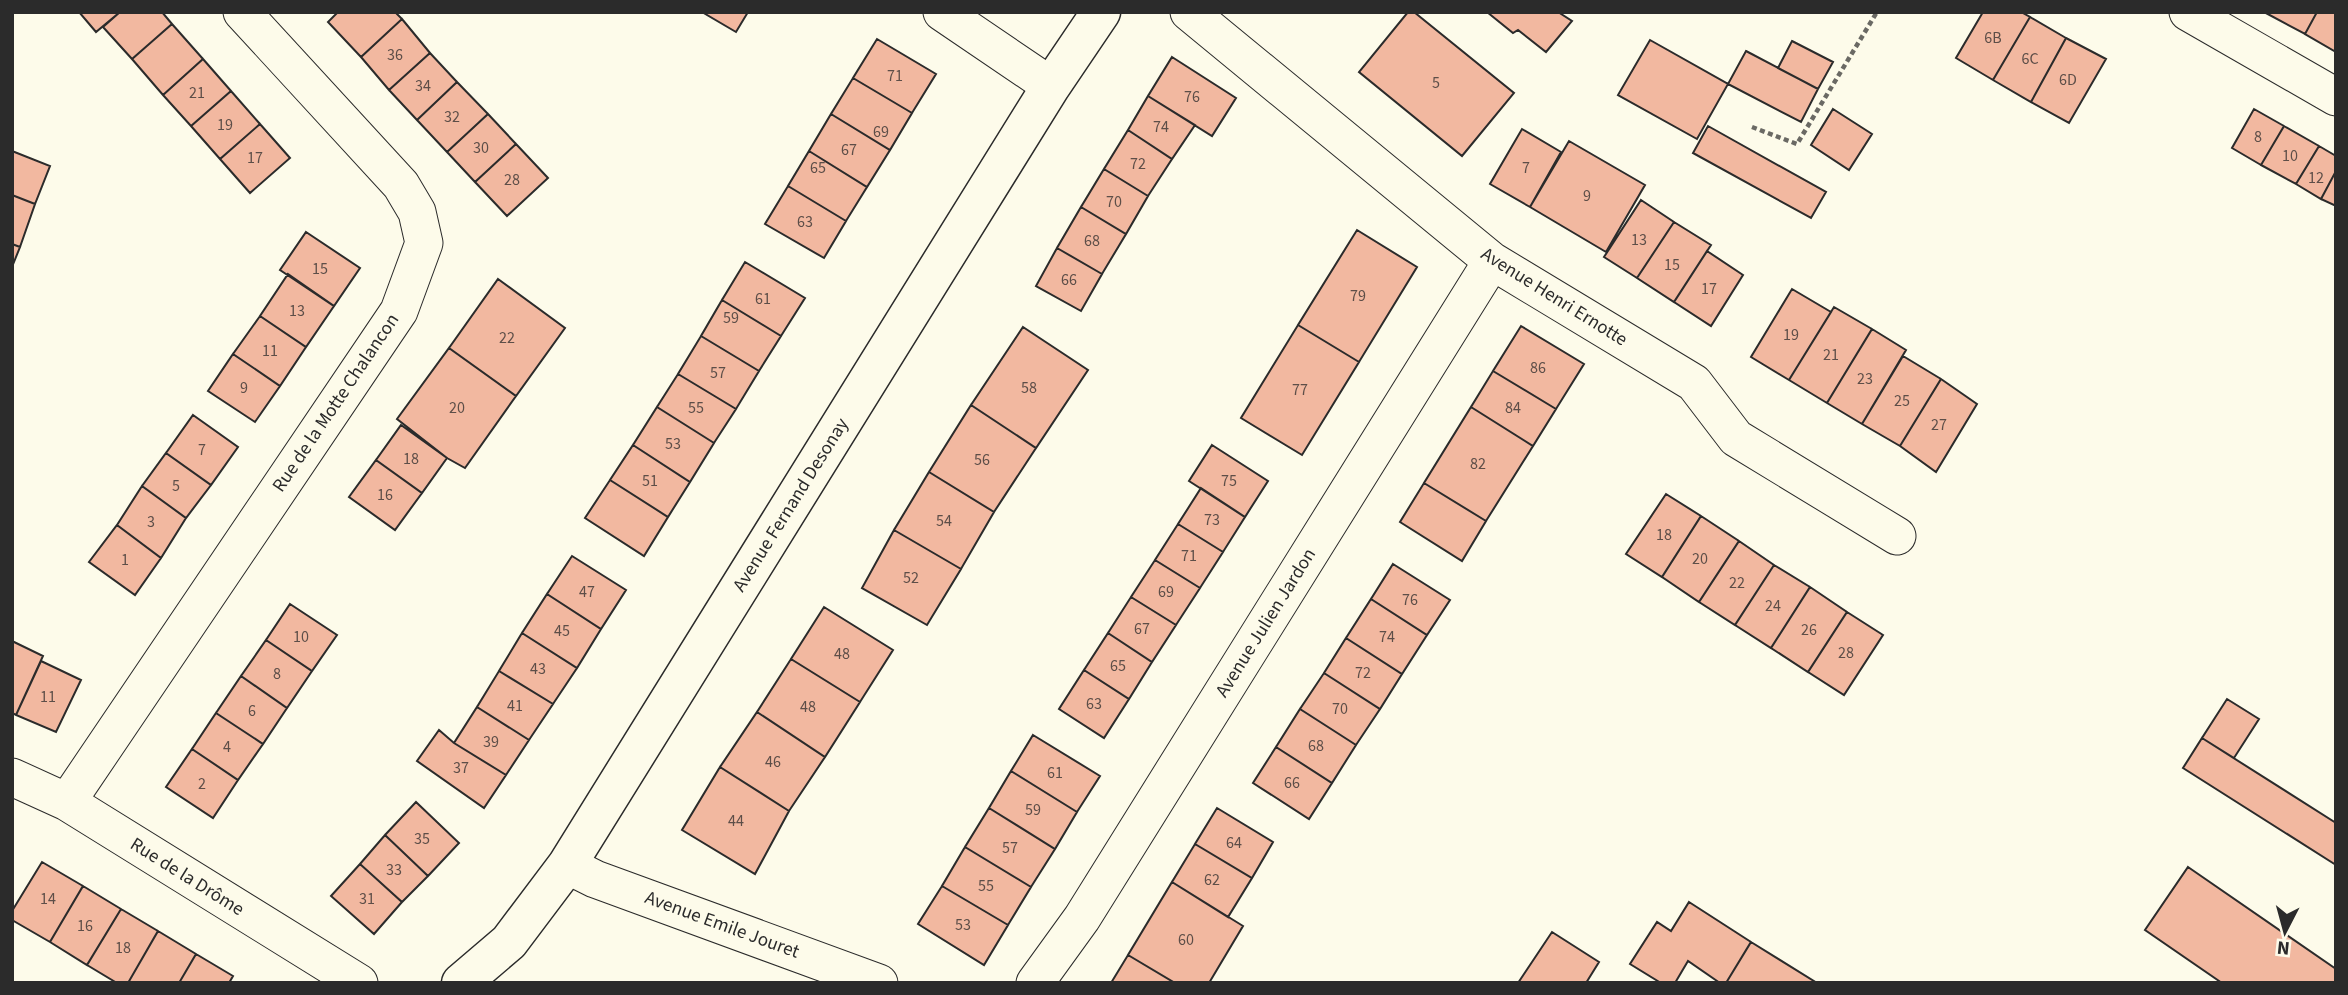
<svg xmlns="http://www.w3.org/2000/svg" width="2348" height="995" font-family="'Source Sans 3',sans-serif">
	<rect width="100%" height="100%" fill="#fdfbea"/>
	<path fill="#f2b8a0" stroke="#2b2b2b" stroke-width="2" d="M79,12h41l-24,20z
		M120,12h42l10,12 -40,35 -29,-32z
		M338,12h57l7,7 -41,38 -33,-35z
		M702,12h46l-12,20z
		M1408,12h6l100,81 -52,63 -103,-84z
		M1487,12h71l14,9 -26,31 -28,-22 -5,3z
		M1983,12h38l9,5 -37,63 -37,-22z
		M2264,12h53l-12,22z
		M2317,12h19v40l-31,-18z
		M2030,17l36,21 -35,64 -38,-22z
		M402,19l28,34 -41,37 -28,-33z
		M172,24l31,35 -40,36 -31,-36z
		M2066,38l40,21 -37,64 -38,-21z
		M877,39l59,35 -24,39 -59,-35z
		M1650,40l78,44 -31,55 -79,-44z
		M1792,41l41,21 -15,27 -40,-21z
		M1746,51l72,38 -17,33 -73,-38z
		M430,53l27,29 -40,38 -28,-30z
		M1172,57l64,41 -24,38 -64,-40z
		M203,59l28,32 -40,35 -28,-31z
		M853,78l59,35 -22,37 -59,-36z
		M457,82l31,32 -41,38 -30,-32z
		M231,91l29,33 -40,35 -29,-33z
		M1148,96l47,29 -23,34 -44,-29z
		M1833,109l39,25 -23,36 -38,-25z
		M2254,109l30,17 -23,39 -29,-17z
		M488,114l28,30 -41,38 -28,-30z
		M831,114l59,36 -23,37 -58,-36z
		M260,124l30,34 -40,35 -30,-34z
		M1708,126l118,66 -15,26 -118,-65z
		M2284,126l35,20 -23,38 -35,-19z
		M1522,129l39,23 -31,55 -40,-23z
		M1128,130l44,29 -24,37 -44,-27z
		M1569,141l76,44 -39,67 -76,-45z
		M516,144l32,34 -41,38 -32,-34z
		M2319,146l17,10v15l-15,28 -25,-15z
		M12,151l38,15 -15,38 -23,-9z
		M809,151l58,36 -21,34 -58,-35z
		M1104,169l44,27 -22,38 -45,-27z
		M2336,171v35l-15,-7z
		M788,186l58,35 -22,37 -59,-34z
		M12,195l23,9 -15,43 -8,-3z
		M1641,200l33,22 -37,56 -33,-21z
		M1081,207l45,27 -24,40 -45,-26z
		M1674,222l37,23 -37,57 -37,-24z
		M1357,230l60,37 -58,95 -61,-37z
		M306,232l54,36 -26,38 -54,-36z
		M12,244l8,3 -8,20z
		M1057,248l45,26 -21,37 -45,-25z
		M1707,251l36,24 -32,51 -37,-24z
		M745,262l60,36 -24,38 -59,-36z
		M288,274l46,32 -28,41 -46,-31z
		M498,279l67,49 -49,68 -67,-48z
		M1792,289l39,23 -42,68 -38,-23z
		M722,300l59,36 -22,35 -58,-35z
		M1834,307l38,22 -45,74 -38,-23z
		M260,316l46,31 -26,39 -47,-32z
		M1298,325l61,37 -57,93 -61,-37z
		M1521,326l63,38 -28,45 -63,-38z
		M1023,327l65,43 -52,78 -65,-43z
		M1872,329l34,21 -44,74 -35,-21z
		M701,336l58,35 -23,38 -58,-35z
		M449,348l67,48 -51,72 -18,-10 -50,-39z
		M233,354l47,32 -25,36 -47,-31z
		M1903,356l38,23 -41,67 -38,-22z
		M1493,371l63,38 -23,37 -62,-39z
		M678,374l58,35 -22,34 -57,-36z
		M1941,379l36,25 -41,68 -36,-26z
		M971,405l65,43 -42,64 -65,-40z
		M657,407l57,36 -24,39 -57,-37z
		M1471,407l62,39 -47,75 -62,-38z
		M193,415l45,32 -27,38 -45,-32z
		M401,425l46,33 -25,35 -46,-33z
		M633,445l57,37 -22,35 -58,-37z
		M1212,445l56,36 -23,36 -56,-36z
		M166,453l45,32 -25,33 -44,-32z
		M376,460l46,33 -27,37 -46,-33z
		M929,472l65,40 -33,57 -67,-39z
		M610,480l58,37 -24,39 -59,-38z
		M1424,483l62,38 -24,40 -62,-39z
		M142,486l44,32 -25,40 -44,-33z
		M1201,488l44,29 -22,35 -45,-28z
		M1666,494l35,22 -39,61 -36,-23z
		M1701,516l38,25 -40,61 -37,-25z
		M1178,524l45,28 -23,36 -45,-28z
		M117,525l44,33 -26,37 -46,-33z
		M894,530l67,39 -34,56 -65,-37z
		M1739,541l35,24 -39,60 -36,-23z
		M572,556l54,34 -25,39 -54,-35z
		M1155,560l45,28 -24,37 -45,-28z
		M1393,564l57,36 -23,35 -56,-36z
		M1774,565l36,22 -39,61 -36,-23z
		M1810,587l37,25 -39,60 -37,-24z
		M547,594l54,35 -24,39 -55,-35z
		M1131,597l45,28 -24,37 -44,-29z
		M1371,599l56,36 -25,39 -56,-36z
		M290,604l47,31 -25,36 -46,-31z
		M824,607l69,43 -33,52 -69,-43z
		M1847,612l36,23 -39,60 -36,-23z
		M522,633l55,35 -24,36 -54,-33z
		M1108,633l44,29 -23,37 -45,-29z
		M1346,638l56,36 -22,35 -56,-36z
		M266,640l46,31 -25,37 -46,-32z
		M12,641l31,15 -27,59 -4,-2z
		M791,659l69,43 -35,55 -68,-45z
		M41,661l40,19 -25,52 -40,-17z
		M1084,670l45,29 -25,39 -45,-29z
		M499,671l54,33 -24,36 -52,-33z
		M1324,673l56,36 -24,36 -56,-36z
		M241,676l46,32 -24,36 -47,-31z
		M2227,699l32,20 -25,39 -32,-20z
		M477,707l52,33 -23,35 -52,-32z
		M1300,709l56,36 -24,38 -56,-36z
		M757,712l68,45 -36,54 -69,-44z
		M216,713l47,31 -25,36 -46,-31z
		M439,730l15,13 52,32 -22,33 -67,-47z
		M1033,735l67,41 -23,36 -66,-41z
		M2202,738l134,85v42l-153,-97z
		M1276,747l56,36 -23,36 -56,-36z
		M192,749l46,31 -25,38 -47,-31z
		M720,767l69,44 -34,63 -73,-44z
		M1011,771l66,41 -22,37 -66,-41z
		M416,802l43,41 -31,33 -43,-41z
		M989,808l66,41 -24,38 -66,-40z
		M1217,808l56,34 -21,36 -57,-34z
		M385,835l43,41 -26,26 -42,-38z
		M1195,844l57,34 -24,39 -56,-35z
		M965,847l66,40 -23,38 -66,-39z
		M42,862l41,24 -33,56 -38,-22v-9z
		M360,864l42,38 -28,32 -43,-38z
		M2188,867l148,102v14h-114l-77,-53z
		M1172,882l71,44 -34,57h-34l-47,-28z
		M83,886l38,23 -34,56 -37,-23z
		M942,886l66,39 -24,40 -66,-41z
		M1689,902l62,40 -25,41h-6l-32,-22 -13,22h-14l-31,-19 27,-42 14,9z
		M121,909l37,22 -30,52h-11l-30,-18z
		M158,931l38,23 -17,29h-51z
		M1552,932l47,30 -13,21h-68z
		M1751,942l66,41h-91z
		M196,954l37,22 -4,7h-50z
		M1128,955l47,28h-64z"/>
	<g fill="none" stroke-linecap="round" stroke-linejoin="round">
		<g stroke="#2b2b2b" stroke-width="39">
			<path id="minor" d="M942,12l109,74
				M1189,12l303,249 202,122 42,55 161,98
				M2188,12l148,85
				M12,777l55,25 292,181
				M67,802l332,-491 25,-68 -7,-31 -16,-27 -159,-173
				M567,865l28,14 284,104
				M1035,983l47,-65 410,-657"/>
		</g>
		<g stroke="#2b2b2b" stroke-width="41">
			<path id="secondary" d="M461,983l48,-41 58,-77 484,-779 50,-74"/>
		</g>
		<path stroke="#6a6964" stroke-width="4.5" stroke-dasharray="5 3.5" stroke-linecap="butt" d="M1752,127l45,17 80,-132"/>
		<use href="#minor" stroke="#fdfbea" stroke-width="37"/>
		<use href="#secondary" stroke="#fdfbea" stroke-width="38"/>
	</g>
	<g text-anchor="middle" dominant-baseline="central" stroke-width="5" stroke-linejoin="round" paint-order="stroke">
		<g font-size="16" fill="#5d4e48">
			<text x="1993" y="38">6B</text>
			<text x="395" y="55">36</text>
			<text x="2030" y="59">6C</text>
			<text x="895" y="76">71</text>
			<text x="2068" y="80">6D</text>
			<text x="1436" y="83">5</text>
			<text x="423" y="86">34</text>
			<text x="197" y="93">21</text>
			<text x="1192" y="97">76</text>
			<text x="452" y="117">32</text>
			<text x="225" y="125">19</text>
			<text x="1161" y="127">74</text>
			<text x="881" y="132">69</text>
			<text x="2258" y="137">8</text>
			<text x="481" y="148">30</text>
			<text x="849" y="150">67</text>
			<text x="2290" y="156">10</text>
			<text x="255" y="158">17</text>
			<text x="1138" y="164">72</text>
			<text x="818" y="168">65</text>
			<text x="1526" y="168">7</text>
			<text x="2316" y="178">12</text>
			<text x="512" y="180">28</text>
			<text x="1587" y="196">9</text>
			<text x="1114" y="202">70</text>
			<text x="805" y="222">63</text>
			<text x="1639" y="240">13</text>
			<text x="1092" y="241">68</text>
			<text x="1672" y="265">15</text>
			<text x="320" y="269">15</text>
			<text x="1069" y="280">66</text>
			<text x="1709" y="289">17</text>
			<text x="1358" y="296">79</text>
			<text x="763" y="299">61</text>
			<text x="297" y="311">13</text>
			<text x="731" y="318">59</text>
			<text x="1791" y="335">19</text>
			<text x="507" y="338">22</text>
			<text x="270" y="351">11</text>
			<text x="1831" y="355">21</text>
			<text x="1538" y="368">86</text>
			<text x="718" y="373">57</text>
			<text x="1865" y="379">23</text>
			<text x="244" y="388">9</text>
			<text x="1029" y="388">58</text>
			<text x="1300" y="390">77</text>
			<text x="1902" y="401">25</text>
			<text x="457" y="408">20</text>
			<text x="696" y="408">55</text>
			<text x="1513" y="408">84</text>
			<text x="1939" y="425">27</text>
			<text x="673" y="444">53</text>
			<text x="202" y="450">7</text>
			<text x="411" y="459">18</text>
			<text x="982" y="460">56</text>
			<text x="1478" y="464">82</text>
			<text x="650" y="481">51</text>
			<text x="1229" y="481">75</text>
			<text x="176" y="486">5</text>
			<text x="385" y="495">16</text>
			<text x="1212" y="520">73</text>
			<text x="944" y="521">54</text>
			<text x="151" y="522">3</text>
			<text x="1664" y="535">18</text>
			<text x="1189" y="556">71</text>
			<text x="1700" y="559">20</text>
			<text x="125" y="560">1</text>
			<text x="911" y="578">52</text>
			<text x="1737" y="583">22</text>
			<text x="587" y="592">47</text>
			<text x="1166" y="592">69</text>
			<text x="1410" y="600">76</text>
			<text x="1773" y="606">24</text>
			<text x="1142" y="629">67</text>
			<text x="1809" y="630">26</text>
			<text x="562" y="631">45</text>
			<text x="301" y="637">10</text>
			<text x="1387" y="637">74</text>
			<text x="1846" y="653">28</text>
			<text x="842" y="654">48</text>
			<text x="1118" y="666">65</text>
			<text x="538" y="669">43</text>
			<text x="1363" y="673">72</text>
			<text x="277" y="674">8</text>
			<text x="48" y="697">11</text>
			<text x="1094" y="704">63</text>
			<text x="515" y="706">41</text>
			<text x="808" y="707">48</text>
			<text x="1340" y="709">70</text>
			<text x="252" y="711">6</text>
			<text x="491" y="742">39</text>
			<text x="1316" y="746">68</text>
			<text x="227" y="747">4</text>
			<text x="773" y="762">46</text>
			<text x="461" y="768">37</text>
			<text x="1055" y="773">61</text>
			<text x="1292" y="783">66</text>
			<text x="202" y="784">2</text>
			<text x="1033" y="810">59</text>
			<text x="736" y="821">44</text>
			<text x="422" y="839">35</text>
			<text x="1234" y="843">64</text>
			<text x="1010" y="848">57</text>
			<text x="394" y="870">33</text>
			<text x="1212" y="880">62</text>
			<text x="986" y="886">55</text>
			<text x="48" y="899">14</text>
			<text x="367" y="899">31</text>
			<text x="963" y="925">53</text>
			<text x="85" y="926">16</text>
			<text x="1186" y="940">60</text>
			<text x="123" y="948">18</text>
		</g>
		<g font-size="19" fill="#2b2b2b" stroke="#fdfbea">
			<text transform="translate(1554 297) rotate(32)">Avenue Henri Ernotte</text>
			<text transform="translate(336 403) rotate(-56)">Rue de la Motte Chalancon</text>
			<text transform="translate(791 505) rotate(-58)">Avenue Fernand Desonay</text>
			<text transform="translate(1266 623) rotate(-58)">Avenue Julien Jardon</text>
			<text transform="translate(187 877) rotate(32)">Rue de la Drôme</text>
			<text transform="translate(722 925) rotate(20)">Avenue Emile Jouret</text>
		</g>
	</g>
	<rect width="2348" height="995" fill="none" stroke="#2b2b2b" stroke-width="28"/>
	<g transform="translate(2285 932) rotate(186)" stroke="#fdfbea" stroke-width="5" paint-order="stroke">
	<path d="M0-5L12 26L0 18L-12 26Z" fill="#2b2b2b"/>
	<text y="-10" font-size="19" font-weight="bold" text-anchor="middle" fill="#2b2b2b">N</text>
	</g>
</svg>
